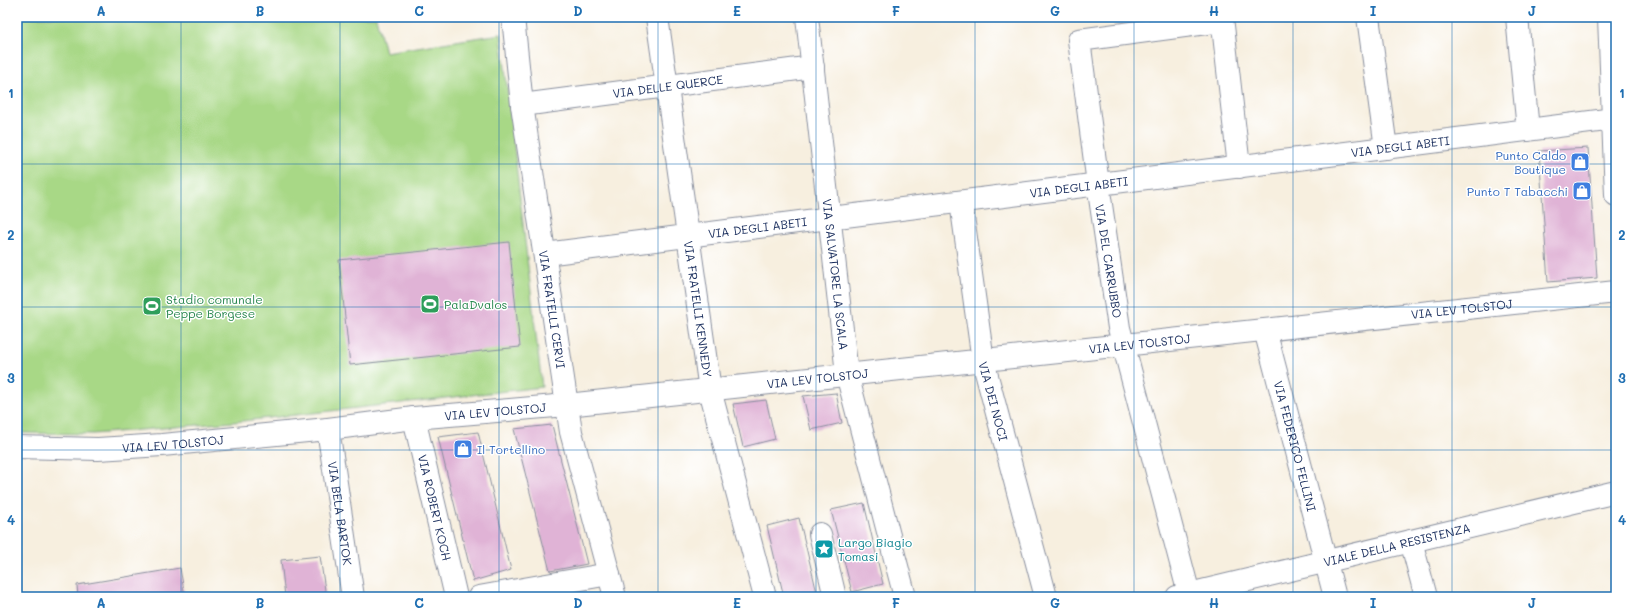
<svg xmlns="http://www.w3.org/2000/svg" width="1633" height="614" font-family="Mali,sans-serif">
	<rect width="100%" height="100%" fill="#fff"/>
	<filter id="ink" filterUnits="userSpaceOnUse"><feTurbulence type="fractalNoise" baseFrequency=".025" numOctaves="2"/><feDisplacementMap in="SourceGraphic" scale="8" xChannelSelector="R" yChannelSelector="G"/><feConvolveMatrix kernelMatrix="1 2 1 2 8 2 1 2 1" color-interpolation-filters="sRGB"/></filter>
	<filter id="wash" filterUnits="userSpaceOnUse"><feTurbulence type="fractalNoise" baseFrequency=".012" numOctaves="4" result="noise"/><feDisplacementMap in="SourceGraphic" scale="16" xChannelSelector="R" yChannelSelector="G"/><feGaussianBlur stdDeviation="0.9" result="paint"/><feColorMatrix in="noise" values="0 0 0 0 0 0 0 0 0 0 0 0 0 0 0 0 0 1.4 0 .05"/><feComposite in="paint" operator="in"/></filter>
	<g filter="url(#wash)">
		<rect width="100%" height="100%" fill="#f7efdf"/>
		<path fill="#a8d886" stroke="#628472" d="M17,17h359l9,35 116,-18 41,353 -308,35 -141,12 -76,-1z"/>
		<g id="blocks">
			<path fill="#e0b3d6" d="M1588,148l9,130 -49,4 -9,-131z
				M509,242l11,105 -170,18 -11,-105z
				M836,393l6,30 -31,7 -8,-34z
				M766,400l9,39 -32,8 -10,-43z
				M552,425l35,139 -37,7 -36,-142z
				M478,432l33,138 -38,11 -35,-144z
				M864,503l19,81 -31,8 -21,-82z
				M799,518l19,79h-34l-17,-71z
				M320,556l6,41h-41l-4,-37z
				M180,568l5,29h-107l-1,-12z"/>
		</g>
	</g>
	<g filter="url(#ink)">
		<use href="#blocks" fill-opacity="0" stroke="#898f9e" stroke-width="1"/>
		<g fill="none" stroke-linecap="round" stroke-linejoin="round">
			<g stroke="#898f9e" stroke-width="24">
				<g id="minor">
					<path id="s1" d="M513,17l9,88 49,327 44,165"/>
					<path id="s2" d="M657,17l53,373 55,207"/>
					<path id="s3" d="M807,17l40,357 58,223"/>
					<path d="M1222,17l17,150"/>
					<path d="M1368,17l18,131"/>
					<path d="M1517,17l11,113"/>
					<path id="s4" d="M522,105l291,-38"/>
					<path id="s5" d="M961,202l22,159 63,236"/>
					<path id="s6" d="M545,254l1069,-135"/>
					<path id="s7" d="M1265,330l70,267"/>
					<path id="s8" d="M414,418l42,179"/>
					<path id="s9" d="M328,429l25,168"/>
					<path id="s10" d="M17,447l81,2 64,-4 166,-16 86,-11 153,-13 1049,-113"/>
					<path d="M820,534l15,63"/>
					<path d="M1411,541l15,56"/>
					<path d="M1189,594l-70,-266 -21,-144 -19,-144 143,-19"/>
					<path d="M479,597l130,-23"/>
					<path id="s11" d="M1177,597l439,-105"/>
				</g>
			</g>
			<g stroke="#898f9e" stroke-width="24">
				<path id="major" d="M1609,17l7,178"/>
			</g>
			<use href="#minor" stroke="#fff" stroke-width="22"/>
			<use href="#major" stroke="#fff" stroke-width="22"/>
		</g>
	</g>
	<path fill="none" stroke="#1f6fb2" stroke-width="1" stroke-opacity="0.55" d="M181,17v580M340,17v580M499,17v580M658,17v580M816,17v580M975,17v580M1134,17v580M1293,17v580M1452,17v580M17,164h1599M17,307h1599M17,450h1599"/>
	<defs>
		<g id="shop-square" transform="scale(1)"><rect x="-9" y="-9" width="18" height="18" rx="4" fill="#3f7fe0" stroke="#fff"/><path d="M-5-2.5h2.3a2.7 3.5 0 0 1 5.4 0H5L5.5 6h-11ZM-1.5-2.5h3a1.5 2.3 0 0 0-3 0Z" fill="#fff"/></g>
		<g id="stadium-square" transform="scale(1)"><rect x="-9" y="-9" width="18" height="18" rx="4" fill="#2e9e5b" stroke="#fff"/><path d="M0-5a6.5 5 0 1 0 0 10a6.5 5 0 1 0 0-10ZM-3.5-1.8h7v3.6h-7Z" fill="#fff"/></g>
		<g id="sight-square" transform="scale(1)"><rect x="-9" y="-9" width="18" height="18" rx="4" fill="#0f9aa8" stroke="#fff"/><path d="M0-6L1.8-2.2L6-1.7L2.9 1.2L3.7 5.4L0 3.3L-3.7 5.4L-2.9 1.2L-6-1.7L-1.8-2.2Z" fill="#fff"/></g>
	</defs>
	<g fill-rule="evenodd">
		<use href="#shop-square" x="1580" y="162"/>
		<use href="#shop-square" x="1582" y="191"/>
		<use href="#stadium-square" x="430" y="304"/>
		<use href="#stadium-square" x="152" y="306"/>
		<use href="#shop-square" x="463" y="449"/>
		<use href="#sight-square" x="824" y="549"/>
	</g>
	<g text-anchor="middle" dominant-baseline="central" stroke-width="3" stroke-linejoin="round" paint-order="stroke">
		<g font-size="12" fill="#1b2f5e" stroke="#fff">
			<text stroke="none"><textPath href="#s4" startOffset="147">VIA DELLE QUERCE</textPath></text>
			<text stroke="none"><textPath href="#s6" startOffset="862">VIA DEGLI ABETI</textPath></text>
			<text stroke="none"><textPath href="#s6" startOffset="538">VIA DEGLI ABETI</textPath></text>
			<text stroke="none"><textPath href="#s6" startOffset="214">VIA DEGLI ABETI</textPath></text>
			<text transform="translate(1109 261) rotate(81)">VIA DEL CARRUBBO</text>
			<text stroke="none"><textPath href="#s3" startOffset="259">VIA SALVATORE LA SCALA</textPath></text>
			<text stroke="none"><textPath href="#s1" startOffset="295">VIA FRATELLI CERVI</textPath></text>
			<text stroke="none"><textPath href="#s10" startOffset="1452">VIA LEV TOLSTOJ</textPath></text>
			<text stroke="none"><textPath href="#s2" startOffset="295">VIA FRATELLI KENNEDY</textPath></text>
			<text stroke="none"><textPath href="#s10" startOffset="1128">VIA LEV TOLSTOJ</textPath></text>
			<text stroke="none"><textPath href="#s10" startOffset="804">VIA LEV TOLSTOJ</textPath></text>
			<text stroke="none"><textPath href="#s5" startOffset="202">VIA DEI NOCI</textPath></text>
			<text stroke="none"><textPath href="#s10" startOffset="480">VIA LEV TOLSTOJ</textPath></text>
			<text stroke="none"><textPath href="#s10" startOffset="156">VIA LEV TOLSTOJ</textPath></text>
			<text stroke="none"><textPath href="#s7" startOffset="120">VIA FEDERICO FELLINI</textPath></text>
			<text stroke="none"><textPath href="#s8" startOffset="92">VIA ROBERT KOCH</textPath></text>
			<text stroke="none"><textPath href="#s9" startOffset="85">VIA BELA BARTOK</textPath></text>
			<text stroke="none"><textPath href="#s11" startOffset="226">VIALE DELLA RESISTENZA</textPath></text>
		</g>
		<g font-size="12" fill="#366cbe" stroke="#fff" text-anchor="end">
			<text x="1566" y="155">Punto Caldo<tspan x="1566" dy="14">Boutique</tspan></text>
			<text x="1568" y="191">Punto T Tabacchi</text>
			<text x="477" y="449" text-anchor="start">Il Tortellino</text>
		</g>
		<g font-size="12" fill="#27864d" stroke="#fff" text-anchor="start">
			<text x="166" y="299">Stadio comunale<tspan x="166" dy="14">Peppe Borgese</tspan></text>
			<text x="444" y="304">PalaDvalos</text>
		</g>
		<g font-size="12" fill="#0d838f" stroke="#fff" text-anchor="start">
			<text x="838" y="542">Largo Biagio<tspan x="838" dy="14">Tomasi</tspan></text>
		</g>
	</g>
	<rect width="1633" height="614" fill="none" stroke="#fff" stroke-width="44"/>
	<rect x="22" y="22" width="1589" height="570" fill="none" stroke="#1f6fb2" stroke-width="1.5"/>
	<g font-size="13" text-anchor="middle" font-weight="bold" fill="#1f6fb2">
		<text x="101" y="16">A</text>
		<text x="260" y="16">B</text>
		<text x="419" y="16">C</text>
		<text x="578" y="16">D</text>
		<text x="737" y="16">E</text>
		<text x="896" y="16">F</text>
		<text x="1055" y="16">G</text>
		<text x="1214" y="16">H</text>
		<text x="1373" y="16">I</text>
		<text x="1532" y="16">J</text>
		<text x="11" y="98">1</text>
		<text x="1622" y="98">1</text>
		<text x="11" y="240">2</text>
		<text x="1622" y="240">2</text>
		<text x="11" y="383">3</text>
		<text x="1622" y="383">3</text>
		<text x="11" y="525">4</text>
		<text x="1622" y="525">4</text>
		<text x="101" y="608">A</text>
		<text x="260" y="608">B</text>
		<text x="419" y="608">C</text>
		<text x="578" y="608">D</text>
		<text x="737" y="608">E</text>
		<text x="896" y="608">F</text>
		<text x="1055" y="608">G</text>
		<text x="1214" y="608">H</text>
		<text x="1373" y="608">I</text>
		<text x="1532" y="608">J</text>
	</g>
</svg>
